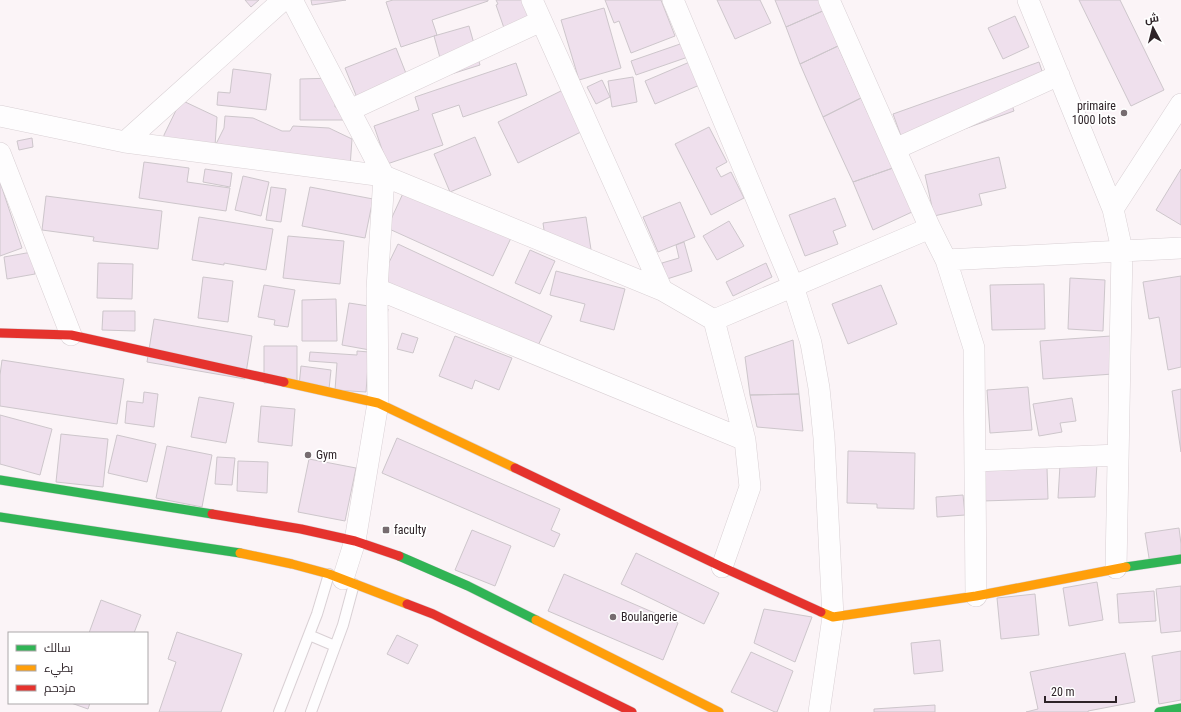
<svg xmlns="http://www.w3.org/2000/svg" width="1181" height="712" font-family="'Roboto Condensed',Cairo,sans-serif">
	<rect width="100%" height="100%" fill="#fbf4f7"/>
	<path fill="#efe0ed" stroke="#cdc6cb" d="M245,0h14l-8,7z
		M311,0h35l-34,5z
		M393,0h95v1l-56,19 5,15 -36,12 -15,-45z
		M496,0h34l6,15 -32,13 -8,-23 2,-1z
		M605,0h56l14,36 -44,17 -12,-32 -5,2z
		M717,0h43l11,23 -36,16z
		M775,0h46l4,10 -39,17z
		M1079,0h41l44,90 -33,16z
		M604,8l17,60 -42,12 -18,-60z
		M825,10l13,36 -38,18 -14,-37z
		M1015,16l14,31 -26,12 -15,-31z
		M469,26l11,39 -35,11 -11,-40z
		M683,43l5,14 -52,18 -5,-14z
		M838,46l23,52 -38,19 -23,-53z
		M396,48l13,33 -51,19 -13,-32z
		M692,61l10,23 -47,20 -10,-23z
		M1039,62l5,15 -37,13 7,21 -108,39 -13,-36z
		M516,63l11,32 -64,22 -4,-12 -27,9 11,31 -56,19 -13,-38 45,-16 -4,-13z
		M233,69l38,5 -5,36 -49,-5 1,-13 12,1z
		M633,77l4,25 -25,5 -4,-26z
		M335,78v29h14v13h-49v-41z
		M602,80l8,17 -14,7 -9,-17z
		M567,88l20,41 -69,34 -20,-41z
		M861,98l32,70 -40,14 -30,-65z
		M181,100l36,17 -2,29 9,-18 1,-12 28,2 29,13h8l3,-5 36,2 23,11 -2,28 -187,-20 1,-12z
		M709,127l18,35 -11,6 5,9 10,-5 13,26 -33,17 -36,-71z
		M475,137l16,38 -41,17 -16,-38z
		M32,138l1,9 -14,3 -2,-9z
		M999,157l7,31 -27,6 3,11 -48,11 -9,-41z
		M144,162l45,6 -2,14 43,6 -4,23 -87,-13z
		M893,168l19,44 -39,18 -20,-48z
		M205,169l27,4 -2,14 -27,-5z
		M1181,169v56l-25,-15z
		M243,176l26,6 -8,34 -26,-6z
		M0,182l22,66 -22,8z
		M271,187l15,2 -5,33 -15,-2z
		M310,187l63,12 -8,39 -63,-12z
		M405,189l106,49 -18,38 -106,-48z
		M46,196l116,15 -4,38 -65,-8 1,-4 -52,-7z
		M835,198l11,28 -13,5 5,13 -33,12 -16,-41z
		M680,202l15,35 -37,15 -15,-35z
		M199,217l74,12 -7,41 -42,-7v2l-32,-5z
		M586,217l6,39 -45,-5 -4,-28z
		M729,221l15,25 -27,14 -14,-24z
		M288,236l56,5 -4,43 -57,-6z
		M684,242l8,29 -25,8 -5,-16 17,-5 -3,-13z
		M398,244l154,72 -17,36 -154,-73z
		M530,250l25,11 -15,33 -25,-11z
		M32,252l3,22 -28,5 -3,-22z
		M98,263l35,1 -1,35 -35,-1z
		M766,263l6,14 -39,19 -7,-14z
		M556,271l69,18 -11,41 -34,-9 5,-17 -35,-9z
		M1181,276v91l-13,3 -9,-53 -10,2 -6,-37z
		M203,277l30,4 -5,41 -30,-4z
		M1070,278l35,2 -2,51 -35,-2z
		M1044,284l1,45 -53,1 -2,-45z
		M264,285l31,5 -7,37 -14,-2 1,-5 -17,-3z
		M881,285l16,39 -49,20 -16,-40z
		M336,299l1,42h-35v-41z
		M349,303l39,6 -7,43 -39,-7z
		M103,311h32v20l-33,-1z
		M154,319l98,17 -7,43 -98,-17z
		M402,333l16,5 -5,15 -16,-4z
		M455,336l57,22 -13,32 -24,-10 -3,9 -33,-13z
		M1111,336l2,38 -70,5 -3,-38z
		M793,340l6,54 -49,1 -5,-38z
		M264,346h33v37h-33z
		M357,351l12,1 -3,40 -31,-2 2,-27 -28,-2 1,-9 47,3z
		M2,360l122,19 -7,45 -117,-18v-31z
		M301,366l30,4 -2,19 -30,-3z
		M1028,387l4,43 -42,3 -3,-43z
		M1181,389v63l-9,-61z
		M144,392l14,2 -4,33 -29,-4 2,-22 16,2z
		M799,394l4,37 -46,-4 -7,-32z
		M199,397l35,6 -8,40 -35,-6z
		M1072,398l4,23 -16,2 2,9 -23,4 -6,-32z
		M261,406l34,3 -3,37 -34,-4z
		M0,415l52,14 -12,46 -40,-11z
		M61,434l47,5 -5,48 -47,-5z
		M117,435l39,9 -9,38 -39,-9z
		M397,438l163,71 -9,21 9,4 -6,13 -172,-74z
		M167,446l45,9 -10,52 -46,-9z
		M848,451l67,2 -1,56 -37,-1v-4l-30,-1z
		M217,457l18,1 -3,27 -17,-1z
		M309,459l47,9 -11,53 -47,-9z
		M238,461l30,1 -1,31 -30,-2z
		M1097,463l-2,34 -37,1 2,-33z
		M1047,468l1,31 -66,2 -1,-32z
		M963,495l2,20 -28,2 -1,-20z
		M1179,528l2,16v15l-31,5 -5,-31z
		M472,530l39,16 -16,40 -40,-16z
		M636,553l83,40 -15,31 -83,-40z
		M564,574l114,49 -15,37 -115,-49z
		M1097,582l6,38 -34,6 -6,-38z
		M1181,586v45l-20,2 -5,-44z
		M1154,591l2,30 -37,2 -2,-29z
		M1035,594l4,41 -38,4 -4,-41z
		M101,600l40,15 -7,18h-45z
		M764,609l48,8 -17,45 -41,-19z
		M177,632l65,22 -21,58h-62l17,-50 -8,-3z
		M397,635l21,10 -10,19 -21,-10z
		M940,640l3,31 -29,3 -3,-31z
		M1181,651v49l-22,4 -7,-48z
		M751,652l42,19 -16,41h-2l-44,-20z
		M1125,653l10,49 -47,9v1h-62l12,-3 -8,-37z
		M71,703h19l-2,6z
		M935,705v7h-61v-3z"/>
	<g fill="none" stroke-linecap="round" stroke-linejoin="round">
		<g stroke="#d9d0d4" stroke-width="12">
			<path id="lane" d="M309,635l26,11
				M279,712l38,-98 12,-40
				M311,712l32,-87 11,-41"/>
		</g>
		<g stroke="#d9d0d4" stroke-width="22">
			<path id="street" d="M292,0l92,176 -7,113 1,114 -23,138 -12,38
				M532,0l130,290
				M673,0l120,286 18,57 8,45 5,50 9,179 -14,95
				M829,0l101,228 16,32 28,88 2,248
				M1028,0l85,209 9,41 -6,318
				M350,110l191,-89
				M0,116l125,26 259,34 278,114 52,30 31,120 5,47 -28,80
				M125,142l158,-142
				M895,149l164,-74
				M0,153l71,182
				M1113,209l68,-105
				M946,260l235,-12
				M377,289l368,151
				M714,320l216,-92
				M975,461l143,-6"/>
		</g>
		<g stroke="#d9d0d4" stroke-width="10">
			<path id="fast" d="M0,480l212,34
				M0,517l240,36
				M399,556l69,30 68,34
				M1126,567l55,-8
				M1159,712l22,-4"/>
		</g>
		<g stroke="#d9d0d4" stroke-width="10">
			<path id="slow" d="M284,382l94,21 137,65
				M240,553l52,11 37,10 78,30
				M821,612l12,5 143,-21 150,-29
				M536,620l183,92"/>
		</g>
		<g stroke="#d9d0d4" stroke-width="10">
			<path id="jam" d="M0,333l71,2 213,47
				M515,468l207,99 99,45
				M212,514l89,15 54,12 44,15
				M407,604l26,10 199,98"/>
		</g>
		<use href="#lane" stroke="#fefdfe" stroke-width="10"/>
		<use href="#street" stroke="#fefdfe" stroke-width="21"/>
		<use href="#fast" stroke="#30b455" stroke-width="9"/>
		<use href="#slow" stroke="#ff9f0a" stroke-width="9"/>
		<use href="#jam" stroke="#e5322d" stroke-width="9"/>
	</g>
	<g fill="#766c70" stroke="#fff" stroke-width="1.5">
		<circle cx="1124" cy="113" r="4"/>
		<circle cx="308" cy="455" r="4"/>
		<rect x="382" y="526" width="8" height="8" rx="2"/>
		<circle cx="613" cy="617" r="4"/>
	</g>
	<g text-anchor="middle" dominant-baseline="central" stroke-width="3.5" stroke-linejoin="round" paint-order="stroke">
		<g font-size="12" fill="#2e2328" stroke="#fff" text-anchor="start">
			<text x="1116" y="106" text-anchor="end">primaire<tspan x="1116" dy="14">1000 lots</tspan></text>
			<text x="316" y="455">Gym</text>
			<text x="394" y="530">faculty</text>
			<text x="621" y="617">Boulangerie</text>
		</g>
	</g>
	<rect x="8" y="632" width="140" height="72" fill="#ffffff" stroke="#aba7a9"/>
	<rect x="16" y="645" width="20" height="6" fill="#30b455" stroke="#aba7a9"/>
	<text x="44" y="652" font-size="12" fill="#2e2328">سالك</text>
	<rect x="16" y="665" width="20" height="6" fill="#ff9f0a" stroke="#aba7a9"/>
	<text x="44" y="672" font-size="12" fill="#2e2328">بطيء</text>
	<rect x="16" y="685" width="20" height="6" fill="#e5322d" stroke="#aba7a9"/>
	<text x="44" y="692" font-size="12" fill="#2e2328">مزدحم</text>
	<g transform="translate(1153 28) rotate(353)" stroke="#ffffff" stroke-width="3" paint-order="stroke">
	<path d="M0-3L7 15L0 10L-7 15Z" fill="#2e2328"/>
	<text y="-6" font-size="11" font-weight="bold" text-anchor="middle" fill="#2e2328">ش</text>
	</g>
	<path d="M1045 696v6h71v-6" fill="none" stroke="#2e2328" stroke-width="2"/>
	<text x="1051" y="696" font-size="12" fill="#2e2328" stroke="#ffffff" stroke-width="3" paint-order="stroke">20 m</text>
</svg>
